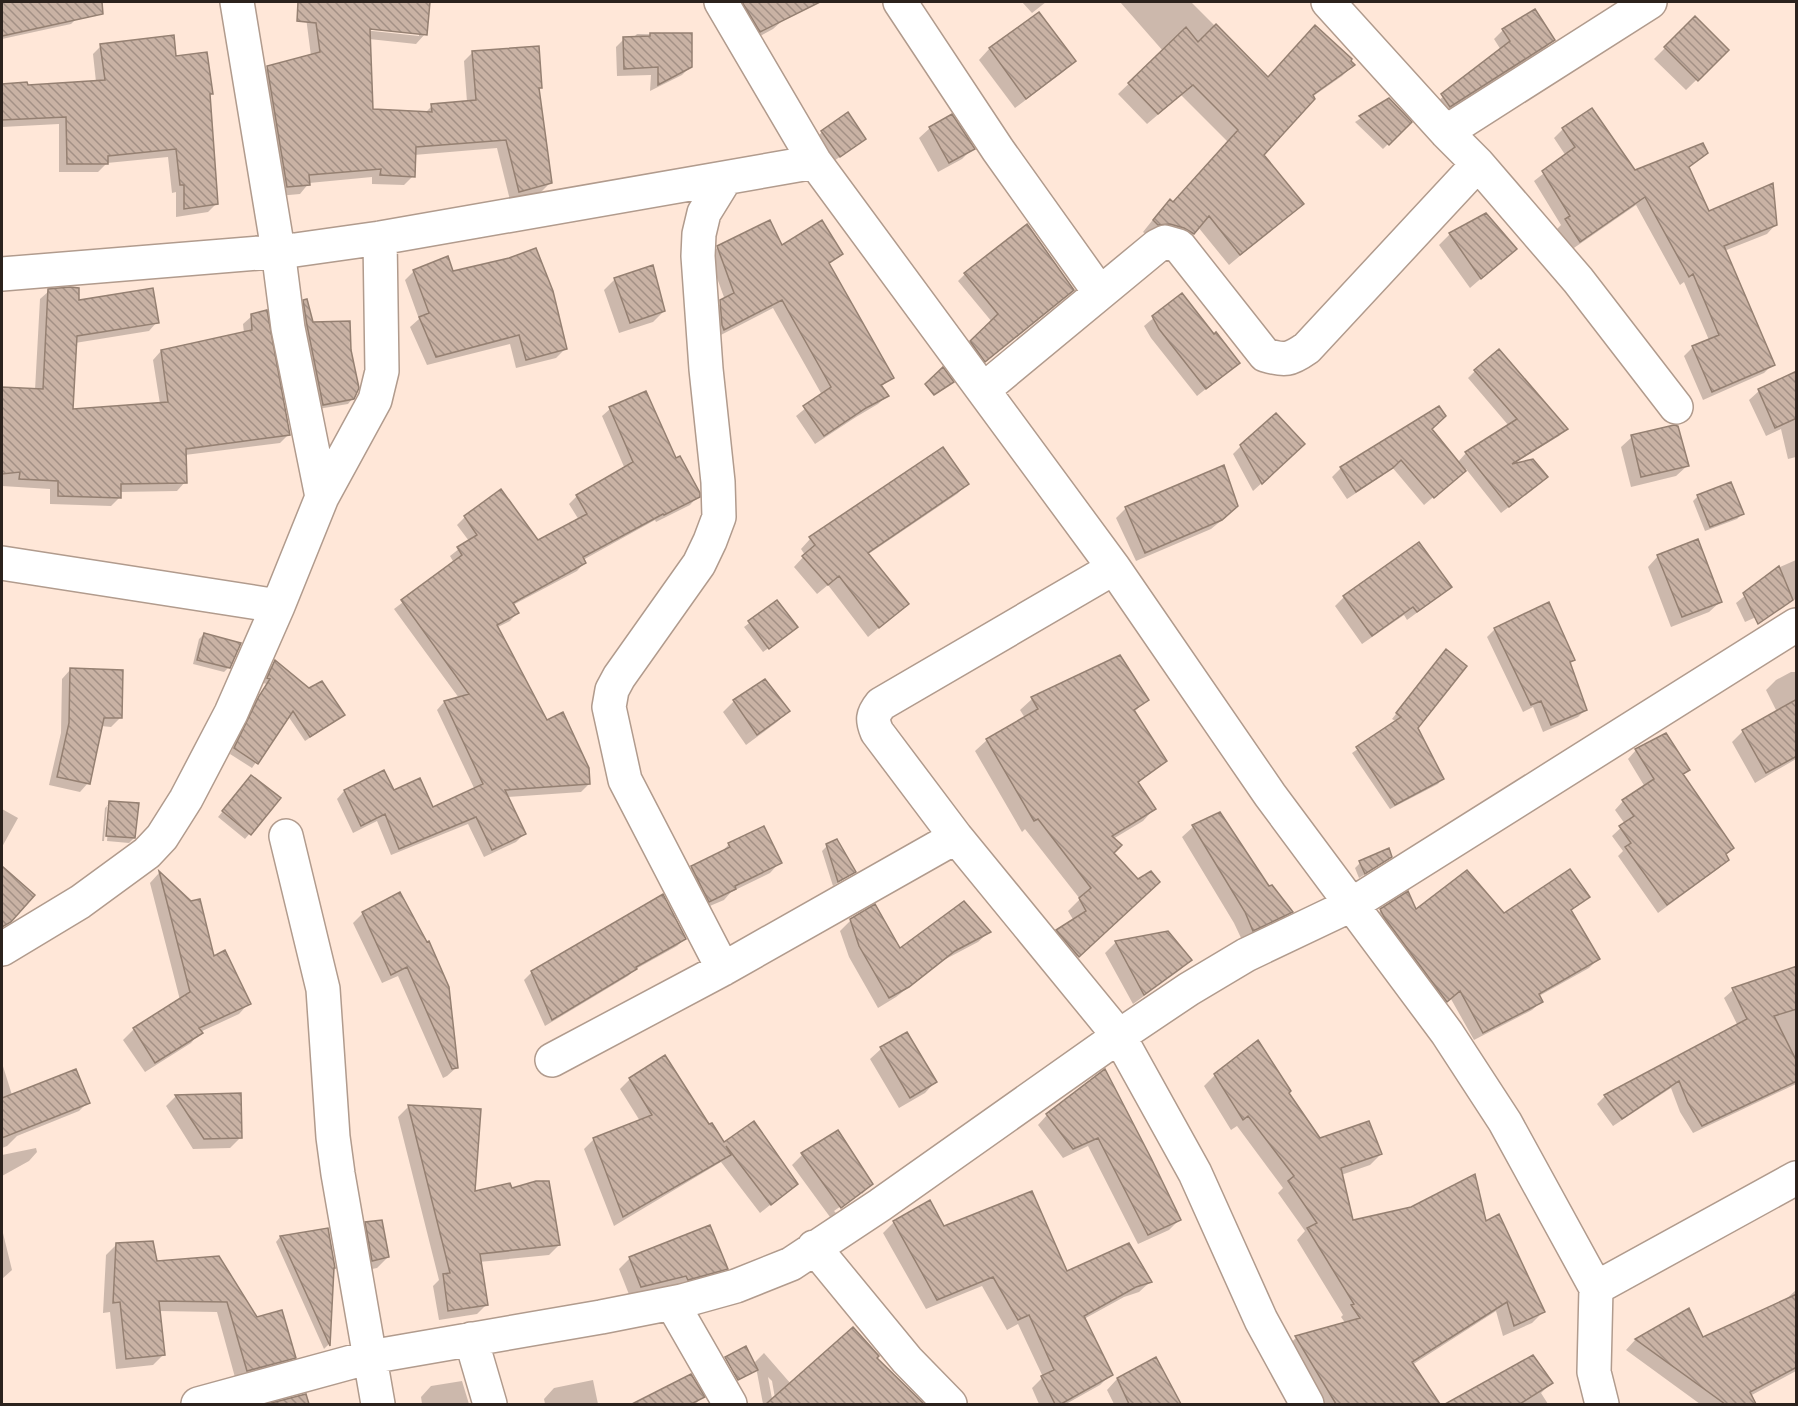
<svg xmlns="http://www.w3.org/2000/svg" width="1798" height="1406" font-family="'Exo 2',sans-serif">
	<defs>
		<pattern id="building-back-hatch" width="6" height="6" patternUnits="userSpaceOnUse" patternTransform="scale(1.5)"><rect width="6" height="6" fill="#c9b2a4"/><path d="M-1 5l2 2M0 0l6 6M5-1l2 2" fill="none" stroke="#a39085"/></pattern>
	</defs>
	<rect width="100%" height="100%" fill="#ffe7d8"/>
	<path fill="#0003" fill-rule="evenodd" d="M37,2h35l4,17 -5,5 -69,15v-29z
		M304,2h125l-4,32 -9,10 -47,-5 2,72 53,3 8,-8 35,-4 -3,-41 9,-9 67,35 -2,3 12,93 -9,9 -31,8 -13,-52 -83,7 -1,21 -9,9 -32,-1v-7l-63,6 -9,11 -22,2 -20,-119 9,-9 44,-12zM363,27l56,6v3l-56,-6z
		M730,2h45l9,17 -11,10 -24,13z
		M1022,2h24l-14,11z
		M1120,2h71l76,76 86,-13 -11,11 -30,21 -50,58 40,49 -73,61 -31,-38 -16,17 -35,-9 -4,-3 16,-20 14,-9 55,-61 -47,-47 -34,29 -29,-30 45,-43z
		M1038,14l36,47 -11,11 -48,36 -36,-48 10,-11z
		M1695,18l32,32 -41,40 -32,-31z
		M1503,30l50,10 -9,9 -103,66 -8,-10 68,-55 -7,-11z
		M637,34l54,1 -1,32 -8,8 -32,16 1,-16 -34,1 -1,-29 8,-8 9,-1z
		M101,46l73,11 37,36 -2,3 8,107 -9,9 -32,5v-25l-4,1 -4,-36 -61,6 -9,9h-39v-48l-57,3v-42l24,-2v4l70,-5 -3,-28z
		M1389,100l21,22 -27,27 -28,-27z
		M930,128l43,20 -11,11 -24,13 -19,-34z
		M1563,129l71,43 72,-19 -18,15 21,45 67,11 -9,10 -43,17 49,113 -9,9 -61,27 -19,-44 9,-9 16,-7 -25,-58 -4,3 -44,-80 -65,45 -14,-21 4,-4 -27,-44 32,-25 -12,-18z
		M822,132l37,11 -25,18 -17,-24z
		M1485,215l30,34 -45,39 -31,-43 10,-10z
		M718,247h64l59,7 -13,11 64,112 -11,10 6,9 -9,8 -22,13 -41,27 -19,-28 26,-21 -49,-87 -58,30 -3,-27 13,-11 -16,-44z
		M414,271l38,2 114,75 -10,10 -40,10 -6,-24 -83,21 -17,-38 9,-8 -14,-39z
		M965,274l100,23 -87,71 -14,-19 28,-27 -34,-41z
		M615,279l49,32 -11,11 -34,11 -15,-43z
		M49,291l28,11 80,20 -8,9 -74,12 -4,67 89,-6 -7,-44 8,-9 83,-18 -1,-9 9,-8 37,118 -9,9 -95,12v27l-8,9 -57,1v5l-9,9 -61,-2v-15l-48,-3v-98l33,2 5,-91z
		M1181,295l57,68 -41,33 -46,-58 -7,-12z
		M304,302l8,22 41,74 -5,6 -30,5 -19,-102z
		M1475,371l91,58 -7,7 -46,28 25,20 -37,29 -35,-44 -42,36 -32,-38 -10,9 -35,23 -15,-22 9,-9 89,-38 27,33 9,-10 43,-27 -41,-48z
		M1796,373v84l-8,2 -7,-30 -15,7 -17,-36 10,-9z
		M610,409l65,51 23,36 -8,9 -34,17 -1,-2 -72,40 1,3 -7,8 -64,34 4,8 -7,8 -14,7 51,94 42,62 -8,8 -74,5 17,37 -8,8 -32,15 -16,-33 -77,31 -14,-34 -24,12 -16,-34 7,-8 39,-19 10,20 40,17 42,-19 -38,-80 7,-8 15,-4 -65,-89 60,-46 -4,-7 19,-15 -12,-16 8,-8 72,25 42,-22 -10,-16 8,-8 48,-27 -23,-53z
		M1632,437l55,29 -11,10 -45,11 -10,-40z
		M1241,446l54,7 -42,38 -20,-37z
		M967,484l-10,10 -90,61 40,49 -39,33 -40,-52 -11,9 -23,-27 11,-12 -4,-6 9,-10z
		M1698,496l44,18 -5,5 -32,12 -12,-30z
		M1126,508l101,8 -16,13 -75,32 -20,-43z
		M1658,556l62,46 -11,10 -38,15 -23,-60z
		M1796,560v39l-51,23 -9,-19 44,-36z
		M1450,587l-9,8 -34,25 -3,-5 -42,29 -27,-38 9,-9z
		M777,602l14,30 -28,20 -19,-25z
		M1495,629l79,31 -5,4 17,45 -8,8 -35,15 -10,-25 -10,5 -36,-75z
		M204,634l25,33 -5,5 -31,-8 6,-25z
		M1441,656l-25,72 26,51 -4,5 -48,25 -38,-56 45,-31 -5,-3z
		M1120,657l27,43 -13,12 31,49 -28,23 17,25 -11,12 -30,18 -1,14 34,40 -80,74 -20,-25 11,-11 17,-10 -6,-10 12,-12 -55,-70 -3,3 -47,-81 12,-11 38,-22 -5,-8 12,-11z
		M275,662l63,57 -33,22 -17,-25 -36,52 -22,-14 24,-51 13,-19 -4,-1 7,-16z
		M70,670l50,48 -9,9 -10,-1 -13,57 -8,9 -31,-7 12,-52 1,-54z
		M1791,672h5v87l-41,24 -23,-41 10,-10 35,-20 -11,-22 10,-10z
		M764,681l24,30 -11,11 -31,23 -23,-33 11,-11z
		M1636,750l52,20 -6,5 50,73 -7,7 2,5 -8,8 -61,45 -40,-57 5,-5 -11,-15 13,-12 -10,-14 8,-9 22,-14 -17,-28z
		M247,782l32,17 -34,40 -27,-22z
		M110,803l24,35 -5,5 -22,-2 3,-35h-3l-3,35h-2l3,-33z
		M2,809l16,9 -16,29z
		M1219,813l49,75 23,24 -10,10 -39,18 -8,-17 -52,-86 11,-10z
		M729,844l51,18 -10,11 -39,19 -7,8 -26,11 -17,-33 11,-11 28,-13z
		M827,846l27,26 -21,14 -11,-35z
		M1388,850l3,6 -5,5 -27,17 -4,-10 5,-5z
		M2,868l31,27 -31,33z
		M159,873l31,30 23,55 36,45 -10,11 -39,18 -9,11 -46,29 -22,-32 11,-11 46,-29 -30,-117z
		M399,894l58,173 -10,9 -4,2 -45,-102 -16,7 -29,-60 9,-9z
		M663,897l21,42 -7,7 -43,24 -6,6 -83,50 -21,-46 8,-8z
		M1588,897l-18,15 28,47 -9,9 -50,28 2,6 -9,8 -58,30 -23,-41 -13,10 -65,-90 8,-9 123,5z
		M851,920l49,30 89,-18 -11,10 -36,19 -46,36 -18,11 -29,-51 -9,-26z
		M1167,933l23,27 -10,10 -47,34 -28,-51 11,-11z
		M1796,968v122v-6l-103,49 -13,-21 -9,-24 -58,38 -16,-22 8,-8 133,-70 -14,-28 9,-8z
		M907,1034l28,48 -10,11 -26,15 -29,-49 11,-10z
		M2,1063l10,32 76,7 -9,9 -62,25 -10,10 -5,2z
		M1104,1071l75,149 -10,10 -31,14 -50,-98 -25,12 -25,-33 9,-10z
		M1215,1075l72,18 32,47 62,14 -11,11 -29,10 11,47 133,2 58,88 -11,11 -29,13 -7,-25 -84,54 26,39h-119l-34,-56 11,-10 50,-14 -5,-7 2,-2 -46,-75 8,-9 -27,-38 5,-5 -46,-62 -6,4 -27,-44z
		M630,1079l79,47 14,19 73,39 -36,29 -39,-51 -107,64 -30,-77 10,-10 46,-18 -20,-32z
		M176,1096l64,42 -10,10 -37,1 -27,-43z
		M408,1107l71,4 -6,82 37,-3 49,55 -10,10 -70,7 8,42 -10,10 -38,6 -6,-34 6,-6 -41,-163z
		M36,1148l1,4 -8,9 -27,15v-21z
		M802,1155l69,29 -9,10v-3l-28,20 2,2 -6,4 -38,-52z
		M894,1222l50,6 122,45 84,9 -11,10 -15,5 -40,22 27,55 -11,11 -34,19h-27l-7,-16 11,-11 -25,-53 -11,6 -25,-44 -56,23 -43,-76z
		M366,1224l22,33 -11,11 -15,3 -6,-37z
		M710,1227l17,41 -11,11 -86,18 -11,-28 10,-10z
		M2,1229l10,41 -10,9z
		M327,1230l5,39 -4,76 -4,4 -48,-107 4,-5z
		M116,1245l39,17 64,-5 37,62 38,38 -10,11 -48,13 -19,-69 -58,-1 4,44 -10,10 -37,4 -6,-57 -7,1 3,-58z
		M1796,1290v81l-46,25 4,8h-54l-74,-54 9,-10 53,-30 14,29 81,-37z
		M764,1353l27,31 84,-26 47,46h-81l-7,-7 -11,7h-47l-4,-23 -4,-4 5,27h-10l-8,-42z
		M1533,1357l18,26 -10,10 7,11h-100z
		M1155,1359l24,44 -65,1 -7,-14 10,-11z
		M593,1380l5,24h-53l-1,-5 10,-11z
		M462,1381l7,23h-47l-1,-7 10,-11z
		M653,1396l50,1 -8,7h-51z"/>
	<path fill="url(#building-back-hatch)" stroke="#958072" stroke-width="1.5" d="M2,2h100l1,12 -101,22z
		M298,2h132l-3,33 -57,-6 3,80 59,3 -1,-8 45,-4 -4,-49 67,-5 3,42h-3l13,95 -33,9 -13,-52 -90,7 -1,30 -35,-2 1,-6 -72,6 1,10 -23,2 -20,-121 53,-14 -4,-29 -19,-2z
		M742,2h78l-60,30z
		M1535,9l20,31 -105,67 -9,-13 69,-53 -8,-12z
		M1039,12l37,49 -50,38 -37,-51z
		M1695,16l34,34 -31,31 -34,-34z
		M1216,24l52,53 47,-52 37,34 -1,2 4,4 -42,30 2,4 -51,56 40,49 -64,51 -31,-39 -15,18 -10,-6 -14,-4 -12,1 -5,-5 17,-21 3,3 65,-72 -45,-45 -35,29 -30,-31 58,-56 12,15z
		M650,33h42v34l-34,18v-18l-34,2 -1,-32 27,-1z
		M174,35l2,21 31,-4 6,42h-3l8,110 -34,5v-24h-4l-4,-36 -68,7v8h-41l-1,-47 -64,3v-36l25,-2 1,3 77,-5 -5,-36z
		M1389,98l23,24 -23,23 -30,-29z
		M1592,108l43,62 68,-27 5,10 -19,14 20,44 64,-28 4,42 -53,21 51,119 -63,27 -20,-46 27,-11 -26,-61 -4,3 -44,-80 -65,45 -15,-23 5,-3 -28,-45 33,-24 -13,-19z
		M848,112l18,27 -26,18 -19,-26z
		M952,114l23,35 -26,14 -20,-36z
		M1486,213l31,36 -36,30 -32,-46z
		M770,220l12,25 40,-25 21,34 -14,9 65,115 -13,7 8,11 -23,12 -42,28 -21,-30 28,-19 -49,-87 -58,30 -2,-5 -2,-25 14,-7 -17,-47z
		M1027,224l47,66 -89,72 -15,-21 28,-27 -34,-41z
		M536,248l17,43 14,58 -41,11 -7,-25 -83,22 -17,-40 10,-4 -16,-43 35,-14 5,15 56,-13z
		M653,265l12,46 -35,12 -16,-45z
		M70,287l9,1v12l74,-12 6,35 -82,13 -4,73 95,-7 -7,-52 91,-20 -1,-16 16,-4 23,125 -104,14 1,34 -66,1v14l-63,-2v-15l-39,-2 1,-7 -18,2v-87l41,2 5,-100z
		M1182,293l32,41 2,-2 24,31 -34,26 -47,-60 -7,-13z
		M307,299l6,23 37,-1 1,29 8,38 -5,11 -31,6 -16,-80 -4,-25z
		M1499,349l69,80 -56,35 21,-5 15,18 -39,30 -44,-55 52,-33 -43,-49z
		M943,367l11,15 -20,13 -9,-11z
		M1797,371v47l-22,10 -17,-39z
		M646,391l30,67 4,-2 20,37v4l-36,18 -1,-1 -80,43 3,6 -73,40 6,10 -22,12 50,95 16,-8 26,56 1,16 -85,6 21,44 -34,16 -16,-33 -77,32 -14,-35 -24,12 -17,-36 40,-20 10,20 26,-12 13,29 50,-23 -39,-83 25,-7 -68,-94 61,-45 -5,-8 20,-12 -13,-19 37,-27 37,51 49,-26 -11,-19 57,-33 -24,-55z
		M1439,406l7,10 -14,13 34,42 -32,27 -33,-38 -8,8 -37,24 -16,-25z
		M1276,413l29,31 -43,40 -22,-39z
		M1674,425l4,1 11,40 -48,11 -10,-42z
		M943,447l26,37 -101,69 41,51 -30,24 -40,-52 -11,9 -26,-29 13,-11 -6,-8z
		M1224,465l14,41 -16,14 -77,33 -20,-46z
		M1731,482l13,32 -34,13 -13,-32z
		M1698,539l24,63 -40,15 -25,-62z
		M1419,542l33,45 -35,25 -4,-5 -41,29 -29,-40z
		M1779,566l14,34 -35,24 -15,-31z
		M777,600l21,27 -29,22 -21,-28z
		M1549,602l26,58 -5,2 17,48 -36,15 -10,-24 -10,4 -37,-77z
		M204,633l37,10 -11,25 -33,-8z
		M1446,649l21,17 -49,62 26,51 -49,26 -39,-58 45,-30 -5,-4z
		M1120,655l29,45 -15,10 33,51 -29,21 18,27 -44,27 10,9 -8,8 24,26 13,-8 9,11 -81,75 -23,-27 30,-19 -7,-13 12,-10 -53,-69 -4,2 -48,-82 52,-30 -7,-12z
		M275,660l34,28 13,-7 23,34 -35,22 -17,-26 -35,53 -24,-16 25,-52 11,-17 -3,-1z
		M70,668l53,2 -1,48h-18l-14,66 -33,-7 12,-54z
		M765,679l25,32 -33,24 -24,-35z
		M1797,699v57l-31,17 -24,-43z
		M1666,733l24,37 -7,4 51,74 -8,6 3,6 -62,45 -42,-58 6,-4 -12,-17 15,-10 -12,-16 32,-21 -19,-30z
		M251,775l30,23 -30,37 -29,-24z
		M109,801l30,2 -4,35 -29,-2z
		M1220,812l49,74 3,-1 21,27 -40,19 -8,-19 -53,-87z
		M764,826l18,37 -47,23 1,3 -27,13 -18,-36 39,-19 -2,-4z
		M837,839l19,33 -18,10 -12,-38z
		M1389,848l3,9 -27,17 -6,-13z
		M2,866l33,29 -24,27 -9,5z
		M1570,869l20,28 -19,13 29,49 -61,35 4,8 -60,31 -23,-42 -13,11 -63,-85 -4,-8 28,-18 8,18 51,-39 37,43z
		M159,871l32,30 9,-2 14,57 11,-6 26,54 -52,24 4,5 -48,30 -22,-35 57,-36z
		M400,892l27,50 2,-1 20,46 9,81 -6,1 -45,-102 -16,8 -29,-63z
		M663,894l23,45 -50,28 1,2 -85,51 -21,-49z
		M964,901l27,31 -36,19 -46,36 -20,11 -30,-52 -9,-27 25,-15 25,44z
		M1168,931l24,29 -48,35 -29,-54z
		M1797,966v43l-23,7 23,46v19l-95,45 -14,-23 -9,-22 -57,38 -18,-24 143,-76 -15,-31z
		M907,1032l30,50 -27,16 -30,-51z
		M1258,1040l33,51 -2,2 31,45 49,-17 13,33 -41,14 12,52 58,-13 64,-33 11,47 13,-7 46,98 -31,14 -7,-24 -95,60 28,42h-104l-41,-68 65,-18 -9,-13 3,-1 -47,-76 10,-5 -29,-42 6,-5 -46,-60 -5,4 -29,-46z
		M665,1055l44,69 3,-1 12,19 30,-21 44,63 -27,21 -45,-59 5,9 -108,62 -30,-79 59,-23 -23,-37z
		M76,1069l14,34 -88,35v-40z
		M1105,1069l46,89 30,62 -33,15 -50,-97 -25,11 -27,-35z
		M241,1093l1,45 -38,1 -29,-44z
		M408,1105l73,4 -6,82 35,-8 2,5 24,-7h13l11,64 -80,9 8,51 -40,6 -5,-37 7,-1z
		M838,1130l35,54 -32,24 -40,-55z
		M1032,1191l35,80 62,-28 23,39 -16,5 -52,29 29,59 -52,29h-6l-14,-28 13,-6 -25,-55 -11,5 -25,-43 -56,23 -44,-79 37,-21 14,26z
		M382,1220l7,37 -17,4 -7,-39z
		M710,1225l18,44 -40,11 -2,-4 -45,11 -12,-30z
		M328,1228l7,40h-1l-4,78 -50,-110z
		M153,1241l4,20 62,-5 38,61 25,-7 14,48 -49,13 -20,-69 -68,-1 6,54 -39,4 -6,-57 -7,1 3,-60z
		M1797,1294v73l-47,25 6,12h-31l-90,-65 54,-31 14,29z
		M853,1327l26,29 -2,2 47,46h-158z
		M746,1346l12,24 -20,10 -13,-23z
		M1533,1355l20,28 -33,21h-75z
		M1156,1357l25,47h-52l-12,-26z
		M691,1374l14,23 -14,7h-59z
		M306,1394l3,10h-42z"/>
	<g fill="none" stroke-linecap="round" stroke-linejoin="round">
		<g stroke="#b19b8d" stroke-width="36">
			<path id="minor" d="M237,2l41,248 10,78 34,169
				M721,2l94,160 299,406 156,227 177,238 58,89 91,166 -2,84 8,32
				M900,2l98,148 102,143
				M1328,2l118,130 32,32 100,116 98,127
				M1446,132l204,-130
				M2,274l293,-24 85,-12 435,-76
				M983,390l174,-144 8,-4 14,4 86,109c20,6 25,5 42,-7l171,-184
				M2,563l276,43
				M1114,568l-233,136c-9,11 -9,16 -4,28l79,105 163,199 76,137 66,147 46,84
				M286,836l37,153 10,148 5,37 40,230
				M2,949l78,-47 67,-49 15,-16 24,-38 45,-86 47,-107 44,-109 53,-97 7,-29 -2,-133
				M723,969l-98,-189 -16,-73 3,-17 7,-13 80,-113 11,-23 9,-24 -1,-35 -12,-113 -8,-113 1,-22 5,-21 21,-34
				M552,1060l171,-91 233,-132
				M814,1247l93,113 43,44
				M1596,1288l200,-110
				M672,1303l58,101
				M471,1339l19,65
				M198,1404l172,-47 231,-40 81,-16 54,-15 55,-22 89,-59 239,-169 70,-47 57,-34 105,-50 445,-280"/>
		</g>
		<use href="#minor" stroke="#fff" stroke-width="33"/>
	</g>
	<rect width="1798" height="1406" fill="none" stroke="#2b221d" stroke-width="6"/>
</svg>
